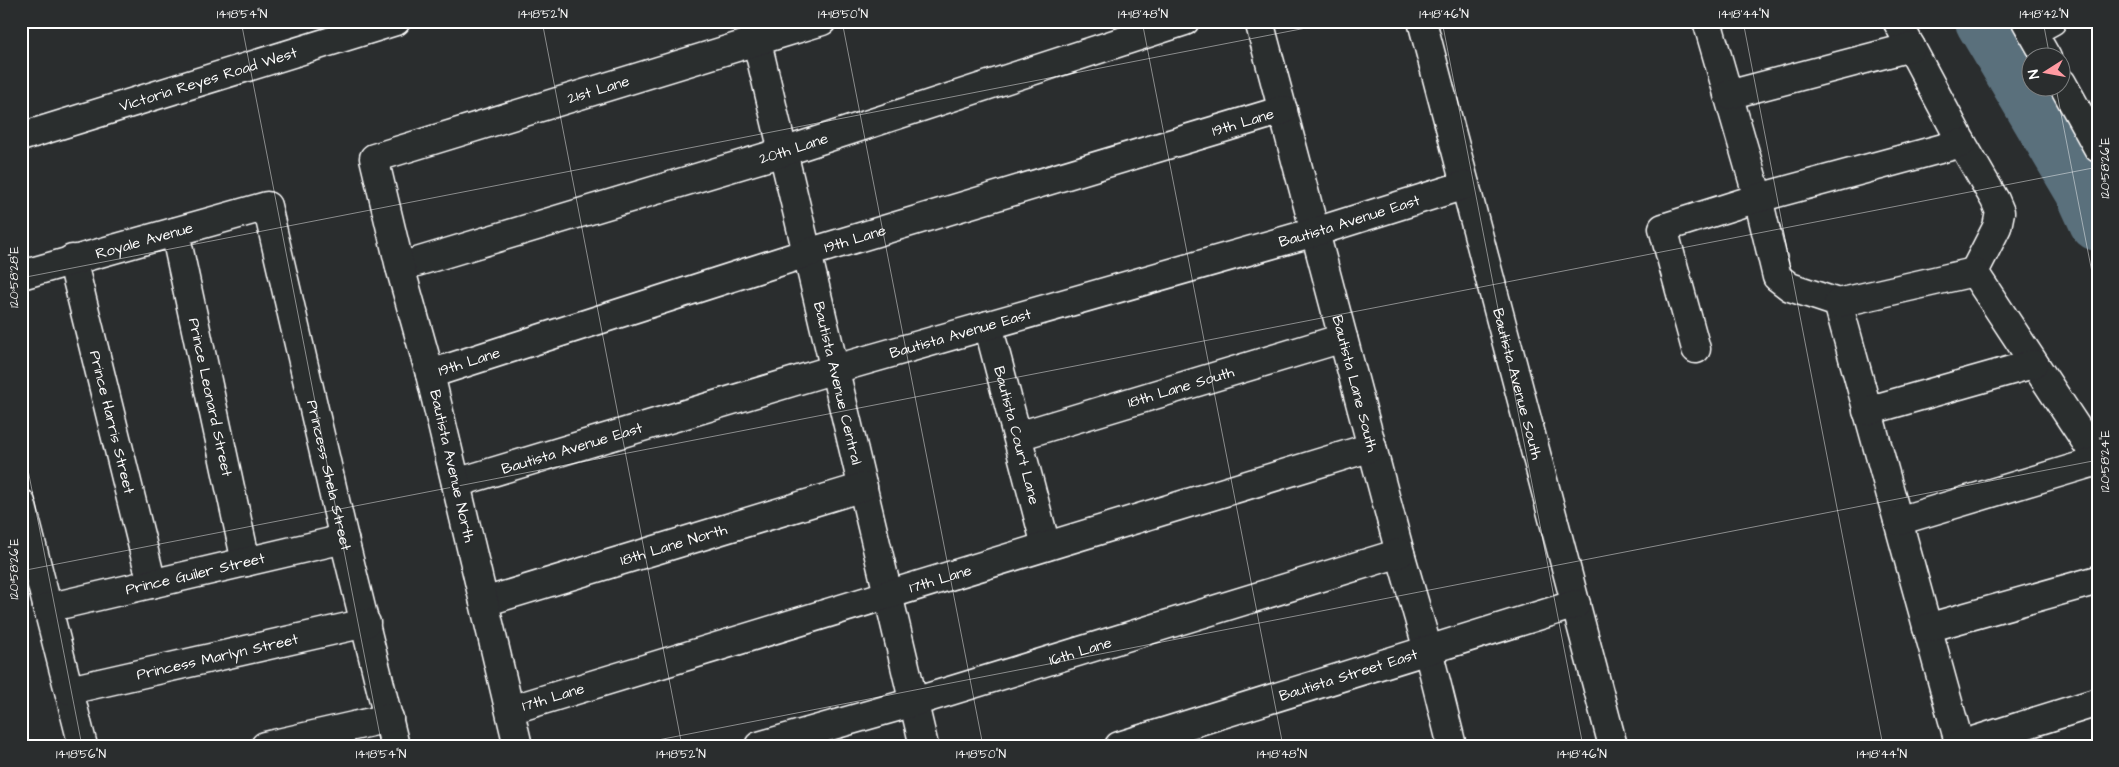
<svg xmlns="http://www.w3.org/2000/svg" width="2119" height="767" font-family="'Architects Daughter',sans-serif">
	<rect width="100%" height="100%" fill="#2a2d2e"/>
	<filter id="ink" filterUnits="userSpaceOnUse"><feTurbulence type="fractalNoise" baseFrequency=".02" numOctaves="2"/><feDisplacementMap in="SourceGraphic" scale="10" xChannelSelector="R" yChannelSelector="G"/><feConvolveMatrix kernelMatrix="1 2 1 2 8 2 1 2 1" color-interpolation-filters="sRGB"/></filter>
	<g filter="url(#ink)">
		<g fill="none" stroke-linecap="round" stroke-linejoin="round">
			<path stroke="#5a6f7b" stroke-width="58" d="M1984,21l99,168 15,33"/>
			<g stroke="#fff" stroke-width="31">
				<g id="minor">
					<path id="s1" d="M752,21l172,725"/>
					<path id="s2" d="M1259,21l141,532 28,97 24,96"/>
					<path id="s3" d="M1422,21l191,725"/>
					<path d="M1707,21l51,177 19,79 13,10 48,16 122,443"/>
					<path d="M1897,21l65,122 33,57 5,12 -3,15 -23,45"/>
					<path d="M2026,21l21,37"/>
					<path d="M2032,32l20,-11"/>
					<path d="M2062,83l36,65"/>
					<path d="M1728,95l183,-48"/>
					<path id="s4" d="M21,137l375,-116"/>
					<path id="s5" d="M175,232l71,330"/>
					<path id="s6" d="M72,259l80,325"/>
					<path id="s7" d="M400,267l383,-115 402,-131"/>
					<path id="s8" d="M21,275l246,-69 77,333 51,207"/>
					<path d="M1838,303l136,-31 124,188"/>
					<path id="s9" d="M988,325l58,221"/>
					<path d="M1696,349l-33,-121 95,-30 204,-55"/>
					<path id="s10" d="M430,374l377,-121 476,-143"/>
					<path d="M1867,411l166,-47"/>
					<path id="s11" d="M1018,436l325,-98"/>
					<path id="s12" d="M456,483l379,-114 480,-137 150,-47"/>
					<path d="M21,503l62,243"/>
					<path d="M1898,521l200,-60"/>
					<path id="s13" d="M484,602l379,-115"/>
					<path id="s14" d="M47,608l297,-69"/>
					<path d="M1927,628l171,-48"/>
					<path id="s15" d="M69,690l297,-67"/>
					<path id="s16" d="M510,710l862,-263"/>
					<path d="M1960,745l138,-43"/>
					<path d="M265,746l124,-28"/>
					<path id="s17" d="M518,746l-88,-372 -30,-107 -26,-109 448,-137"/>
					<path id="s18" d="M759,746l155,-44 486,-149"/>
					<path id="s19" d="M1119,746l457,-142"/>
				</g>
			</g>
			<use href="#minor" stroke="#2a2d2e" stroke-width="28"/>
		</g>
	</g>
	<path fill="none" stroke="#fff" stroke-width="1" stroke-opacity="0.45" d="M241,21l141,725M542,21l140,725M842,21l141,725M1142,21l141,725M1442,21l141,725M1743,21l140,725M2043,21l7,37M2056,88l42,215M21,278l1321,-257M21,434l61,312M21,571l2077,-404M627,746l1471,-286"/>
	<g text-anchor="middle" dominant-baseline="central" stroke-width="4.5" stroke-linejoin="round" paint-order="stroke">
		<g font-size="15" fill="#fff" stroke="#2a2d2e">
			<text stroke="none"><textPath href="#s4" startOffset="196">Victoria Reyes Road West</textPath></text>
			<text stroke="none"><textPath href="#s17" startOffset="840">21st Lane</textPath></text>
			<text stroke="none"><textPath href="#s10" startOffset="851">19th Lane</textPath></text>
			<text stroke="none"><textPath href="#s7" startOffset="411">20th Lane</textPath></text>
			<text stroke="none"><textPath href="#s12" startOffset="931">Bautista Avenue East</textPath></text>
			<text stroke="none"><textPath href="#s10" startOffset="446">19th Lane</textPath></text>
			<text stroke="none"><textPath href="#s8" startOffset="128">Royale Avenue</textPath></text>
			<text stroke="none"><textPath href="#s12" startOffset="526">Bautista Avenue East</textPath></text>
			<text stroke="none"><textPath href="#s10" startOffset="41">19th Lane</textPath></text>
			<text stroke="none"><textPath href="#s1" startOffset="372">Bautista Avenue Central</textPath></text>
			<text stroke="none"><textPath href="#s3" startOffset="375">Bautista Avenue South</textPath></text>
			<text stroke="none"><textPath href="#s2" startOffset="375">Bautista Lane South</textPath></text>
			<text stroke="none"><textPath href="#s11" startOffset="170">18th Lane South</textPath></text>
			<text stroke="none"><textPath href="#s5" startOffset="169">Prince Leonard Street</textPath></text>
			<text stroke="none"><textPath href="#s6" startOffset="168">Prince Harris Street</textPath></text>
			<text stroke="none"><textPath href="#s9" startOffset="114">Bautista Court Lane</textPath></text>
			<text stroke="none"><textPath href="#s12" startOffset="121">Bautista Avenue East</textPath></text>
			<text transform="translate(452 466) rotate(77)">Bautista Avenue North</text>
			<text stroke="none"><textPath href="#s8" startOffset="532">Princess Shela Street</textPath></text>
			<text stroke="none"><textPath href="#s13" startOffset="198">18th Lane North</textPath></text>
			<text stroke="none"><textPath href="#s14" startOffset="152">Prince Guiler Street</textPath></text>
			<text stroke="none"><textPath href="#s16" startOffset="450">17th Lane</textPath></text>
			<text stroke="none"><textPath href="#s18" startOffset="335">16th Lane</textPath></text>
			<text stroke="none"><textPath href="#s15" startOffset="152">Princess Marlyn Street</textPath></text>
			<text stroke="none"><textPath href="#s19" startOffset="240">Bautista Street East</textPath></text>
			<text stroke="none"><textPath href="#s16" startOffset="45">17th Lane</textPath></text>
		</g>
	</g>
	<rect width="2119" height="767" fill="none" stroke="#2a2d2e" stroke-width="55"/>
	<g transform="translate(2046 72) rotate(259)"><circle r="24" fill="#2a2d2e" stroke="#7f8182"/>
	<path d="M0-4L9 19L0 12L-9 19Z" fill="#ff9aa2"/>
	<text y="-8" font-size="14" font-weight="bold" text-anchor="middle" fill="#ffffff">N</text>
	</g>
	<rect x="28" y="28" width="2064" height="712" fill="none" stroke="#fff" stroke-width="2"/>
	<g font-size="12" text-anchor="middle" fill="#fff">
		<text x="242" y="18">14°18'54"N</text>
		<text x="543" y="18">14°18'52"N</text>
		<text x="843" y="18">14°18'50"N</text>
		<text x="1143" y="18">14°18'48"N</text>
		<text x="1444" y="18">14°18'46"N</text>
		<text x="1744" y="18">14°18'44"N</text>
		<text x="2044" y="18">14°18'42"N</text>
		<text transform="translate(2105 168) rotate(-90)" y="4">120°58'26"E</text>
		<text transform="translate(14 277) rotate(-90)" y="4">120°58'28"E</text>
		<text transform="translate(2105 461) rotate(-90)" y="4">120°58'24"E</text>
		<text transform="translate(14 569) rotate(-90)" y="4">120°58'26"E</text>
		<text x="81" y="758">14°18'56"N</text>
		<text x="381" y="758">14°18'54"N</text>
		<text x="681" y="758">14°18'52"N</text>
		<text x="981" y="758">14°18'50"N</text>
		<text x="1282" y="758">14°18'48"N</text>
		<text x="1582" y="758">14°18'46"N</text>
		<text x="1882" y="758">14°18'44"N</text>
	</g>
</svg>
